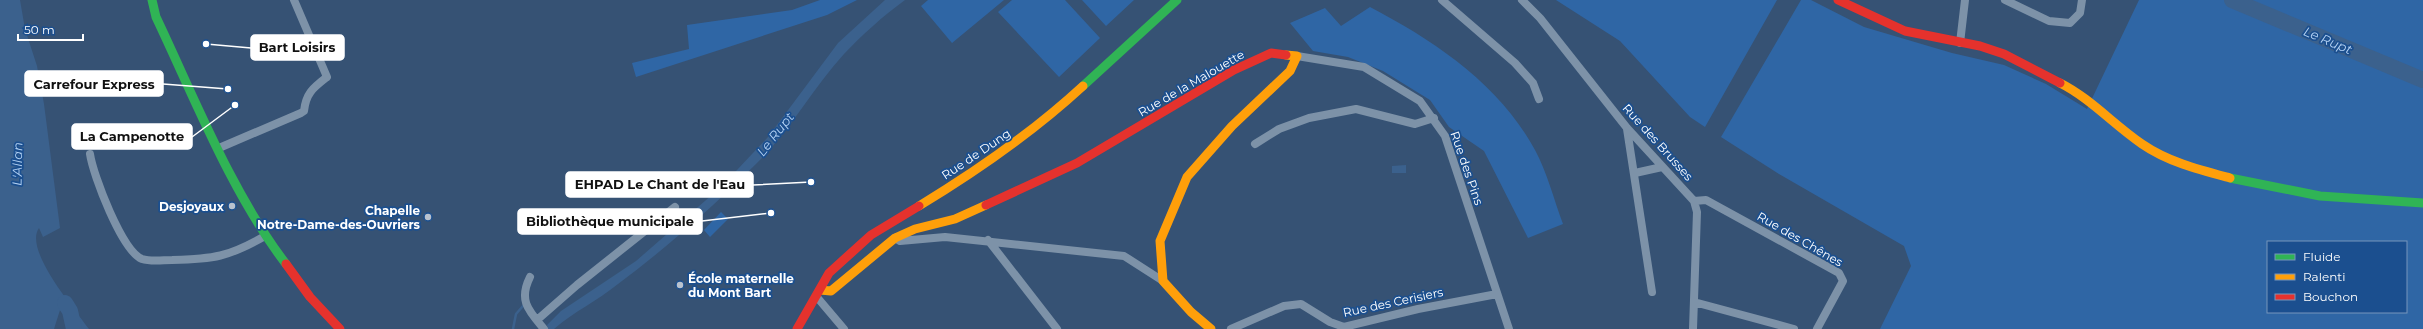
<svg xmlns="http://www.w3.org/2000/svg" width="2423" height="329" font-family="Montserrat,sans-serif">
	<rect width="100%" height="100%" fill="#365274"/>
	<path fill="#2f66a5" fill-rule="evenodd" d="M820,0h37l-30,15 -191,62 -4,-14 57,-14 -2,-24 105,-15z
		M928,0h76l-52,43 -31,-37z
		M1012,0h53l35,38 -41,39 -61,-65z
		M1082,0h52l-28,26z
		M1556,0h221l-72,127 -15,-10 -70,-76z
		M1801,0h10l53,27 88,26 52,12 42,19 41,25 52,-109h284v329h-543l31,-63 -7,-20 -125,-72 -58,-37zM2268,242h138v70h-138z
		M1370,7c65,34 129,77 165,143 12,22 19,50 28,74l-35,14 -44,-87 -35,-24 -19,-27 -47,-29 -35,-14 -35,-6 -23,-28 35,-15 16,18z
		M721,212l7,7 -18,18 -6,-7z"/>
	<path fill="#3b618d" d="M0,0h20l5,29 12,37 7,38 16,124 -17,9 -4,-9c-16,22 38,84 50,101h-12l-17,-19 -6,19h-54z
		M885,0h20c-22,16 -43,35 -61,54 -30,33 -52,73 -83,105 -45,45 -92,87 -143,125 -21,17 -43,27 -64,45h-6l-1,-4 14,-14 75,-50 85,-74 47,-50 70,-94z
		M1406,165v8h-14v-7z"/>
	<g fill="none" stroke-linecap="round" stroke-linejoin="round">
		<path stroke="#3b618d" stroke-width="2.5" d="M513,329l3,-15 7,-8"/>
		<path stroke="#3b618d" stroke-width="16" d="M2232,0l191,80
			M65,303l5,8 4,18"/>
		<path stroke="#7d92a8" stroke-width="8" d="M1442,0l73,63 18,20 6,16
			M1522,0l18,18 87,110 67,73 3,11 -4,117
			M2005,0l44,21 21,2 10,-10 2,-13
			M1960,43l5,-43
			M1297,56l67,11 56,34 25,35 64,193
			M1627,129l25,163
			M1255,144l24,-15 30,-11 47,-9 59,15 19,-6
			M219,148l82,-35 3,-2c2,-18 9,-23 23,-34l-33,-77
			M90,154c3,21 32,97 52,105 9,3 21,1 30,1 42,-1 56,-3 93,-24
			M1635,173l27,-6
			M1694,201l12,-1 133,73 4,8 -26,48
			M895,238l5,3 45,-4 179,19 39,25
			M988,240l69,89
			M530,277c-12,24 -1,34 14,52
			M816,296l28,33
			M1694,302l100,27
			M537,320l40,-35 98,-78
			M1231,329l53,-23 17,-2 29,18 14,5 74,-18 79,-15"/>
		<path stroke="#30b455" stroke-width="9" d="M152,0l4,17c39,82 75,175 130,247
			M1083,86l94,-86
			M2230,178l90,18 103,7"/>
		<path stroke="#ff9f0a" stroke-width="9" d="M2060,83c30,15 54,42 82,61 26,18 58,26 88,34
			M919,206c58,-35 114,-74 164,-120
			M820,290l11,1 64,-53 20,-9 40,-10 31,-14
			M1211,329l-20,-17 -28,-31 -3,-40 27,-64 45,-51 58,-55 7,-15 -11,-1"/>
		<path stroke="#e5322d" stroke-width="9" d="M1838,0l67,31 75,15 24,8 56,29
			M986,205l91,-42 157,-93 37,-17 15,2
			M286,264l24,33 30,32
			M797,329l32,-56 42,-38 48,-29"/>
	</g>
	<g fill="#b9c2ce" stroke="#1b4f8f" stroke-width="1.5">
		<circle cx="232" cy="206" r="4"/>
		<circle cx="428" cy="217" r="4"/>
		<circle cx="680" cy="285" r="4"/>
	</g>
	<g text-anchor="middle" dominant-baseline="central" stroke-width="3.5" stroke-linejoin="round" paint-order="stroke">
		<g font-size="12" fill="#fff" stroke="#1b4f8f">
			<text transform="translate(1191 83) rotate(-30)">Rue de la Malouette</text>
			<text transform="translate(1658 142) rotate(48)">Rue des Brusses</text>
			<text transform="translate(976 154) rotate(-34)">Rue de Dung</text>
			<text transform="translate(1467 168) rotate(71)">Rue des Pins</text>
			<text transform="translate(1800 239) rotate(30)">Rue des Chênes</text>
			<text transform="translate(1393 302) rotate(-12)">Rue des Cerisiers</text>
		</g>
		<g font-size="12" font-weight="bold" fill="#fff" stroke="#1b4f8f" text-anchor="end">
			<text x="224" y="206">Desjoyaux</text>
			<text x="420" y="210">Chapelle<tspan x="420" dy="14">Notre-Dame-des-Ouvriers</tspan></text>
			<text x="688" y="278" text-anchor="start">École maternelle<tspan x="688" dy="14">du Mont Bart</tspan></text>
		</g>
		<g font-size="13" font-style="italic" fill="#b5d3f5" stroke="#1b4f8f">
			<text transform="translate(2328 40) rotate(23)">Le Rupt</text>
			<text transform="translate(775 134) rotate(-52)">Le Rupt</text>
			<text transform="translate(17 164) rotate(-89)">L'Allan</text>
		</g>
	</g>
	<path fill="none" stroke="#fff" stroke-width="1.5" d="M206 44L251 48M228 89L163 84M235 105L192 137M811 182L753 185M771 213L702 221"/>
	<g fill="#fff" stroke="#1b4f8f" stroke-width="1.5">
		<circle cx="206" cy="44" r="4"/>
		<circle cx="228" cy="89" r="4"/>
		<circle cx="235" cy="105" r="4"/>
		<circle cx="811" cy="182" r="4"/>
		<circle cx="771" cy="213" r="4"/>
	</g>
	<g fill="#fff" stroke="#fff" stroke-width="1.5">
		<rect x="251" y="35" width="93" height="25" rx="4"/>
		<rect x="25" y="71" width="138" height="25" rx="4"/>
		<rect x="72" y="124" width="120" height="25" rx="4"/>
		<rect x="566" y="172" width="187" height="25" rx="4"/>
		<rect x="518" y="209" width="184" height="25" rx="4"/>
	</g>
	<g font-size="13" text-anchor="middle" font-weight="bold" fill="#111">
		<text x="297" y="52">Bart Loisirs</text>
		<text x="94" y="89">Carrefour Express</text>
		<text x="132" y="141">La Campenotte</text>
		<text x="660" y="189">EHPAD Le Chant de l'Eau</text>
		<text x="610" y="226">Bibliothèque municipale</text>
	</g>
	<rect x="2267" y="241" width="140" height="72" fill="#1b4f8f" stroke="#7695bc"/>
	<rect x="2275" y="254" width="20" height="6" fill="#30b455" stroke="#7695bc"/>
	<text x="2303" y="261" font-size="12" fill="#ffffff">Fluide</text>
	<rect x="2275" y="274" width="20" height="6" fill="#ff9f0a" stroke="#7695bc"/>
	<text x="2303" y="281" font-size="12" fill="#ffffff">Ralenti</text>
	<rect x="2275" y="294" width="20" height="6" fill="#e5322d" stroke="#7695bc"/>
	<text x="2303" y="301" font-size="12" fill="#ffffff">Bouchon</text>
	<path d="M18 34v6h65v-6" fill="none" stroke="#ffffff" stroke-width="2"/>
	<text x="24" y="34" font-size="12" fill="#ffffff" stroke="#1b4f8f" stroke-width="3" paint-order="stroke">50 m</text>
</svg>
